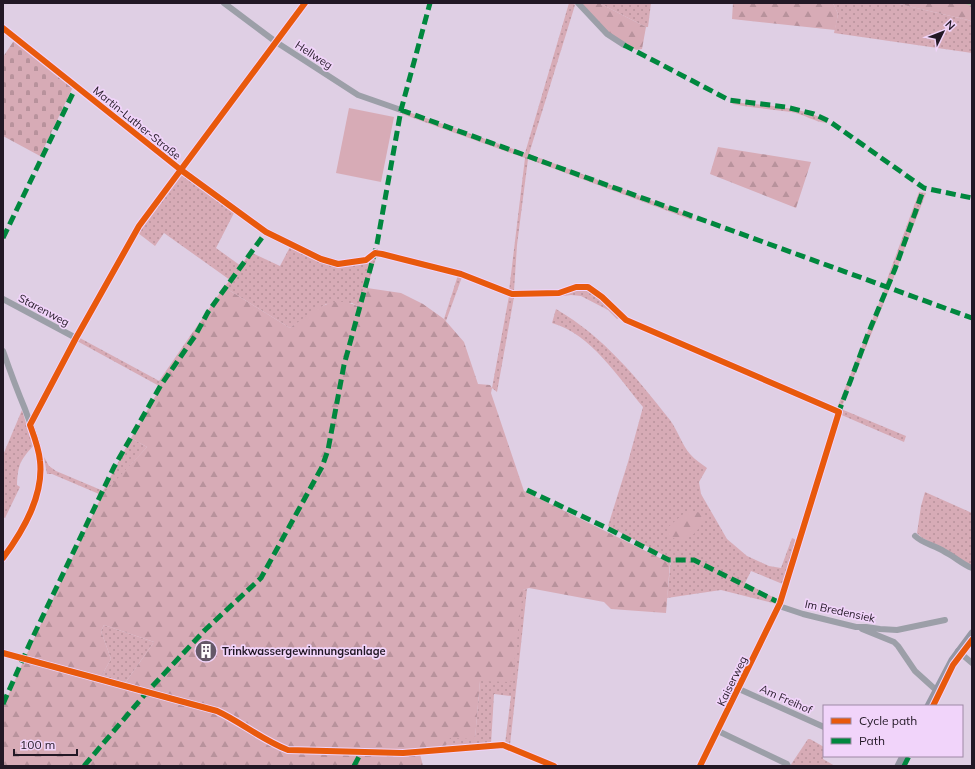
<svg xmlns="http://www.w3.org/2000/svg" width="975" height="769" font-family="Mulish,sans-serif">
	<defs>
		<pattern id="grass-dots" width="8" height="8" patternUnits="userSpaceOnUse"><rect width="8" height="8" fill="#d7abb6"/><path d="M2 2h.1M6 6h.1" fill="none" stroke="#b8929c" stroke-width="1.8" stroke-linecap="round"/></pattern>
		<pattern id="forest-firs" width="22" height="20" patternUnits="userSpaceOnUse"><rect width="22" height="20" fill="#d7abb6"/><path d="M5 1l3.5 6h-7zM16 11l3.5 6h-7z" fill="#b8929c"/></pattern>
		<pattern id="cemetery-stones" width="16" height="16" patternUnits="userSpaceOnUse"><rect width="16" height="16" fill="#d7abb6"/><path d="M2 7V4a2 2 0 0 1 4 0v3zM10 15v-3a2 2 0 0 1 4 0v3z" fill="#b8929c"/></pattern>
	</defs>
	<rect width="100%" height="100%" fill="#dfcfe4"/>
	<path fill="url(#grass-dots)" d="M569,3h4l2,2 -46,149 164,62 -1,4 -164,-61 -11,86 -3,46h41l1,6c8,-3 17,-8 25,-7 16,0 29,17 40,27l-4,2 -9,-9 -27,-14 -10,-1 -15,2h-42l-17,95 -5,-4 17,-92 -47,-19 -16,44 -2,-2 14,-44 -40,-12 -37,-7 -5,2 -9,30 -8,19 -7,-4 -26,1 -36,24 -66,-41 6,-7 -66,-47 -9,13 -17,-13 43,-59 53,39 -18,35 25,18 9,-14 30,14 11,-21c15,8 31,19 48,21 13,2 25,-4 37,-8l1,-7 44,9 41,12 47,19 16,-133 -123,-44 1,-4 122,43z
		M599,3h52l-3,24h-2z
		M833,3h62l73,17 4,2v31l-138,-20 4,-19z
		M730,102c22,2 84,5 97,21 -13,-1 -23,-9 -36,-11 -19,-3 -39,-4 -58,-8z
		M919,192l7,1 -36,94 -5,-2z
		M885,288l4,2 -48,119 65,27 -2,6 -272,-118 2,-4 203,88z
		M556,309c48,28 80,68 114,111 8,11 12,25 20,34 5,6 12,10 17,14l-8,14 2,12 26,45 20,17 22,10 12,2 11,-30 6,3 -13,44 -34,-14 -6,12 34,17 -2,4 -56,-14 -54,8 4,-39 -63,-33 20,-64 15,-55c-25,-30 -52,-73 -91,-84z
		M78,337l85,46 -2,4 -84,-46z
		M22,410l11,36c-13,15 -15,18 -16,39l3,2 -15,31 -2,-1v-62z
		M131,438l16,9 -43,47 -2,-1z
		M44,457l5,9 7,5 45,19 -2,4 -47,-20h-5z
		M925,492l47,21v54l-51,-30 -4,-4 4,-27z
		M527,589l-17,156 -5,-1 6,-48 -17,-2 -3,50 -46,3 4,-9h26l5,-57 42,-91z
		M104,625l50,17 -31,44 -24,-6 12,-21 -10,-28z
		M808,739h2l14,8 -1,12 12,7h-45z"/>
	<path fill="url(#forest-firs)" fill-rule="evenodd" d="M580,3h19l47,24 -4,22 -6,1 -27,-17z
		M733,3h100l5,11 -3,16 -103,-11z
		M895,3h77v19l-4,-2z
		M718,147l93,15 -15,46 -86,-34z
		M224,287l66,41c22,-15 41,-36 69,-21l8,-19 34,5 22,11 21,15 20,23 14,42 12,1 2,3 -1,5 33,98 146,72 -4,50 -55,-4 -7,-7 -75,-14 -6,2 -11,92 -32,-1 -5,58 -25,-1 -5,9 -22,1 -3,6 3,12h-420v-59l20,-45 79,-167 45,-48 -16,-9 32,-55 -4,-2zM104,625l50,17 -31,44 -24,-6 12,-21 -10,-28z
		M690,511l12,2 4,6c-11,14 -10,16 -27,22l-10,-5 -2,-8 15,-13z"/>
	<path fill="url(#cemetery-stones)" d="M15,39l37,33 19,14 1,3 -32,67 -37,-20v-79z"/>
	<path fill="#d7abb6" d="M349,108l45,9 -13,65 -45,-9z"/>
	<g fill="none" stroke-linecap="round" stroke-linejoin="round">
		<path stroke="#a9c3a0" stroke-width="1.5" d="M965,3l7,2"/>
		<path stroke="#9c9fa8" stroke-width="6" d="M224,3l52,39 82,53 43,15
			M578,3l29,31 17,11
			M3,28l178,142 85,62 17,8
			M3,299l73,39
			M3,351c7,20 14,39 22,58 6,17 14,35 15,53 3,35 -17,69 -37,96
			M915,536c8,8 20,9 30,16 10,5 17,12 27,16
			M779,606l24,8 53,13h10l14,2 17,1 48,-10
			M862,629l32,13 4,4 17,25 21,19
			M958,651l14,12
			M739,689l85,38
			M718,731l69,33 1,2
			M507,746l47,20
			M700,766l80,-163"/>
		<path stroke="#9597a4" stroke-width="7" d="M928,706l24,-46 20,-27
			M898,766l5,-10"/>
		<path stroke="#00873e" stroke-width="5" stroke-dasharray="10 5" stroke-linecap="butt" d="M624,45l105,55 57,7 28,7 15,7 95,67 48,10
			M401,110l571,208
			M3,238l73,-151
			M838,414l30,-80 27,-65 29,-81
			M527,490l80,38 62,32h25l86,43 1,-1
			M3,704l27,-61 84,-176 47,-82 34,-49 13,-24 58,-80
			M84,766l63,-74 58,-62 56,-52 61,-111 6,-17 16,-85 33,-121 24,-134 29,-107
			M354,766l8,-15
			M904,766l5,-10"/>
		<g stroke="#f1d4fa" stroke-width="8">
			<path id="cycleway" d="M3,28l178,142 85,62 55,27 17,5 28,-4 9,-7 7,1 79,20 51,20 47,-1 17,-6h12l14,10 24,23 213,92 -59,191 -80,163
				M3,558c20,-27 41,-62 37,-97 -1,-12 -6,-25 -10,-36l46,-87 63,-112 166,-223
				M3,653l214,58c24,11 45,29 71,39l115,3 100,-8 51,21
				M933,706l20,-41 19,-25"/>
		</g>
		<use href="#cycleway" stroke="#e8590c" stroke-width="6"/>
	</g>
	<defs>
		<g id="building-disc" transform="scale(1.15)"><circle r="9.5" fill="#645868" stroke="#f1d4fa"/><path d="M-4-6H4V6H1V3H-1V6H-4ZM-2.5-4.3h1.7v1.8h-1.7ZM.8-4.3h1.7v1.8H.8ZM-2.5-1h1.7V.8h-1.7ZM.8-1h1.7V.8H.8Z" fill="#fff"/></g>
	</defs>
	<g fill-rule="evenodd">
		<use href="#building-disc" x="206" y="651"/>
	</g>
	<g text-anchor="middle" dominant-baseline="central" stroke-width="3.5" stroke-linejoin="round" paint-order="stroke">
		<g font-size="11" fill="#221825" stroke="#f1d4fa">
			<text transform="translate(314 55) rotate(33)">Hellweg</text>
			<text transform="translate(137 123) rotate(39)">Martin-Luther-Straße</text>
			<text transform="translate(44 310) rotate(28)">Starenweg</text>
			<text transform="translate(840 611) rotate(12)">Im Bredensiek</text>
			<text transform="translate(732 681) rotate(-64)">Kaiserweg</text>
			<text transform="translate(786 699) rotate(24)">Am Freihof</text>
		</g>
		<g font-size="11" font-weight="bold" fill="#221825" stroke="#f1d4fa" text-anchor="start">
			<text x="222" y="651">Trinkwassergewinnungsanlage</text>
		</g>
	</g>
	<rect width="975" height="769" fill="none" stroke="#221825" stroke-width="8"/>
	<rect x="823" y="705" width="140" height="52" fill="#f1d4fa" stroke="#9e89a5"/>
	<rect x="831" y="718" width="20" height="6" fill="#e8590c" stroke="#9e89a5"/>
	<text x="859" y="725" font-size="12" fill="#221825">Cycle path</text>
	<rect x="831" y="738" width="20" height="6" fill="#00873e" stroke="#9e89a5"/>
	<text x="859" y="745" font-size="12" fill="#221825">Path</text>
	<g transform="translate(943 32) rotate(47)" stroke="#f1d4fa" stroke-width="3" paint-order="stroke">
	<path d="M0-3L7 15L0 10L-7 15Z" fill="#221825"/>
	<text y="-6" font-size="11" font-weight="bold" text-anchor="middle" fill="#221825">N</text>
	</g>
	<path d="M14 749v6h63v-6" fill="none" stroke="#221825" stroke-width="2"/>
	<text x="20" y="749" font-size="12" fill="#221825" stroke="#f1d4fa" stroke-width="3" paint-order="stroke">100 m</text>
</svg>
